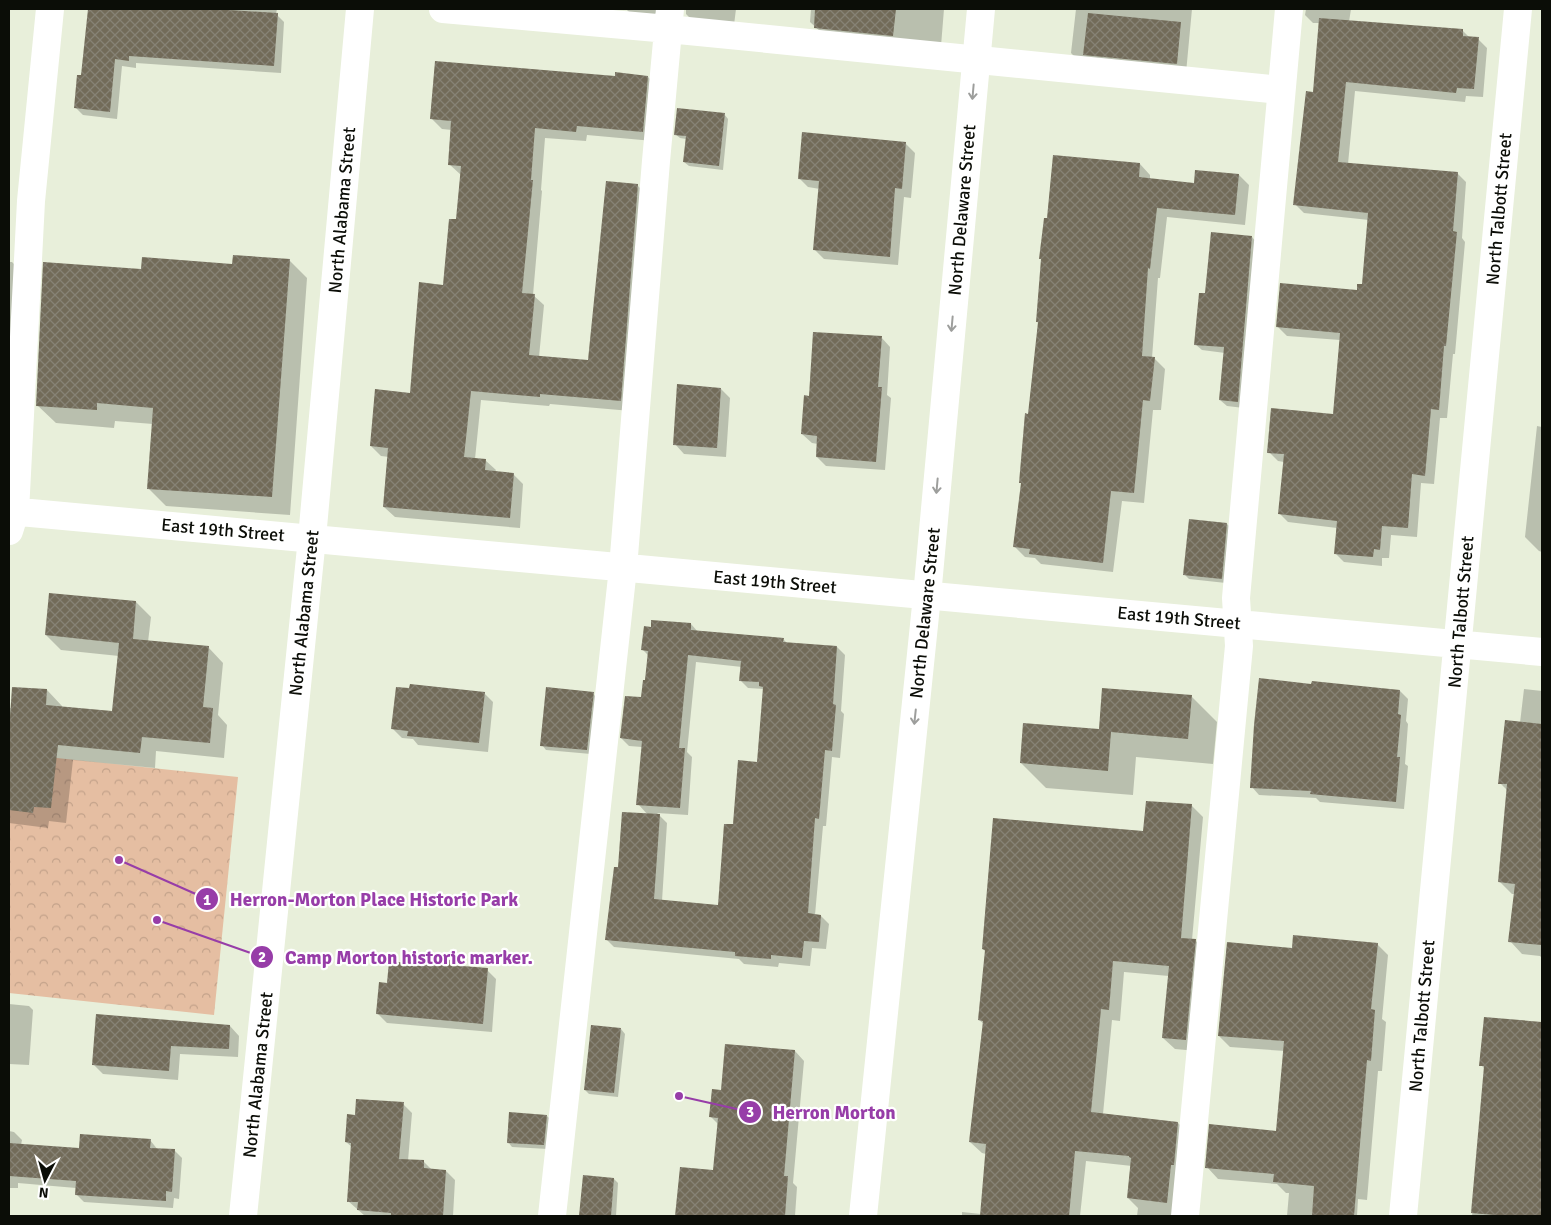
<svg xmlns="http://www.w3.org/2000/svg" width="1551" height="1225" font-family="Signika,sans-serif">
	<defs>
		<pattern id="park-crowns" width="20" height="18" patternUnits="userSpaceOnUse" patternTransform="scale(1.25)"><rect width="20" height="18" fill="#e5bea2"/><path d="M2 6a3 3 0 1 1 6 0M12 15a3 3 0 1 1 6 0" fill="none" stroke="#c3a28a"/></pattern>
		<pattern id="building-cross-hatch" width="8" height="8" patternUnits="userSpaceOnUse" patternTransform="scale(1.25)"><rect width="8" height="8" fill="#726b59"/><path d="M0 0l8 8M0 8l8-8" fill="none" stroke="#868275"/></pattern>
	</defs>
	<rect width="100%" height="100%" fill="#e8efda"/>
	<path fill="url(#park-crowns)" d="M9,753l229,24 -24,238 -205,-22z"/>
	<path fill="#0003" fill-rule="evenodd" d="M89,9h188l-1,5 8,8 -3,51 -145,-10v5l-14,-2 -5,53 -34,-4 -7,-7 6,-31z
		M626,9h37l-3,9 -27,-2z
		M686,9h50l-2,16 -41,-4 -7,-7z
		M811,9h133l-3,37 -119,-13 -12,-11z
		M1076,9h116l-6,64 -106,-11 -9,-9z
		M1306,9h45l-2,13 113,8 8,8 8,1 9,9 -4,49 -17,-1 -1,6 -110,-11 -7,73 109,9 9,9 -4,56 3,4 -10,112h-2l-6,64h-7l-6,66 -13,-1 -4,54 -26,-2 -2,23h-7v8l-38,-4 -9,-9 2,-25 -49,-6 -9,-9 5,-51 -6,-1 -9,-9 65,-37 6,-75 -53,-4 -10,-10 81,-34 5,-6 6,-66 -65,-7 -9,-9 19,-111 6,-70h-7l-8,-8z
		M616,77h32l10,10 -5,54 -66,-6 -1,6 -41,-3 -4,52 1,1 -9,104 11,10 -5,52 51,5 48,-176 10,10 -17,215 -81,-7 -1,2 -68,-6 -6,59 10,1 11,10 -1,2 18,2 10,10 -3,44 -125,-11 -11,-10 5,-50 -8,-1 -10,-10 41,-52 32,-108 13,-65 4,-46 -12,-11 3,-34 -10,-1 -10,-10z
		M724,114l4,5 -5,51 -34,-4 -5,-4 2,-23 -6,-1 -5,-4z
		M905,143l10,10 -4,45 -7,-1 -6,68 -74,-6 -10,-10 6,-60 -12,-2 -9,-9z
		M1140,164l10,11v5l45,5 44,-10 10,10 -4,40 -78,-8 -7,61h-2l-6,80h2l11,11 -4,41h-8l-9,93 -22,-2 -9,71 -72,-8 -6,-6 -10,-1 -10,-10 7,-63 -2,-2 9,-67 10,-92 -2,-1 11,-103z
		M1252,237l6,7 -14,164 -17,-2 -7,-6 5,-47 -23,-3 -7,-6 11,-49z
		M289,260l18,18 -17,237 -124,-9 -18,-18 5,-64 -38,-3 -1,7 -58,-5 -19,-18 105,-135z
		M9,262h3l7,7 -10,108z
		M881,337l9,10 -3,48 4,3 -6,72 -59,-4 -9,-9 1,-13 -6,-1 -10,-9 8,-37z
		M721,389l9,9 -4,59 -42,-3 -9,-10z
		M1537,426l5,1v125l-3,-1 -14,-14z
		M1227,524l4,4 -5,55 -37,-4 -4,-4z
		M136,602l15,15 -3,25 60,5 15,16 -5,52 9,10 -3,33 -68,-7 -1,17 -82,-8 -7,63 -17,-2 -1,7 -39,-5v-115h3l35,-18 15,16v1l51,5 6,-56 -58,-6 -15,-15z
		M691,624l7,8 85,7 5,5 49,3 8,8 -4,56 3,3 -4,44 -8,-1 -6,69h-3l-8,89 6,1 8,8 -3,25 -14,-1 -2,18 -31,-3 -1,4 -34,-3 -5,-5 -125,-12 -8,-8 13,-70 29,-54 -10,-11 4,-57 -13,-1 -8,-8 21,-39 7,-43 -6,-6 9,-22zM696,662l46,5 -2,13 8,8 16,1 -6,74 -24,63 -15,81 -57,-6 5,-78 -10,-10 31,2 4,-58 -5,-5z
		M1524,689l18,2v267l-2,-2 -18,-2 -12,-13 5,-47h-3l-12,-12 8,-91 -8,-8 20,-60z
		M1400,691l8,8 -2,22 2,3 -3,40 3,2 -4,43 -84,-7 -4,-4 -57,-3 -7,-8z
		M484,693l9,9 -5,50 -70,-7 -5,-6 -11,-1 -9,-9z
		M593,694l4,4 -6,56 -45,-4 -4,-5z
		M1192,697l25,25 -4,42 -77,-7 -3,38 -87,-7 -25,-25 79,-32z
		M1192,806l11,11 -11,123h3l11,12 -9,99 -22,-2 -12,-11 6,-62 -45,-4 -4,49 -8,-1 -9,94 75,9 11,11 -12,82h-40l1,-8 -10,-10 4,-32 -46,-5 -6,55h-118v-4l19,2 5,-60 -4,-1 -12,-11 14,-118 -5,-4 7,-68 -3,-3 162,-117z
		M1377,944l11,11 -6,64 4,3 -4,49h-4l-11,129 -9,-1 -1,17h-70l2,-23h-3l-9,-9 -59,-5 -11,-12 70,-35 8,-81 -55,-4 -11,-11 74,-87z
		M449,962l6,5 32,3 9,9 -4,53 -105,-9 -9,-9 10,-30 30,-19z
		M9,1004l20,2 4,4 -4,55 -20,-1z
		M1485,1018l57,5v193h-70l13,-147 -4,-4z
		M230,1026l9,10 -1,21 -58,-3 -2,26 -75,-6 -9,-9z
		M621,1029l4,5 -7,63 -29,-3 -4,-4z
		M726,1045l69,6 9,10 -11,122 4,4 -2,29h-118l4,-48 33,3 5,-46 -8,-8 11,-26z
		M403,1104l9,9 -4,48 16,1 8,8 14,1 9,9 -2,36h-88l-17,-15 4,-54 -6,-5 10,-25z
		M547,1116l4,4 -3,29 -36,-2 -4,-5z
		M9,1131l5,1 8,8 -1,5 59,5 70,-10 8,10h16l8,8 -3,41 -5,-1 -1,10 -89,-6 -8,-8v-6l-58,-5v5h-9z
		M584,1176l30,3 4,4 -2,33h-35z"/>
	<path fill="url(#building-cross-hatch)" d="M88,9h125l65,4 -4,53 -145,-10v5l-14,-2 -5,53 -36,-4 3,-33h4z
		M815,9h81l-3,27 -79,-8z
		M1088,13l93,9 -4,42 -94,-9z
		M1319,18l144,11v7l16,1 -5,52 -17,-1 -1,5 -110,-11 -8,80 120,10 -5,59 4,1 -11,114h-2l-5,64 -8,-1 -6,67 -13,-2 -4,54 -26,-2 -2,24 -6,-1 -1,8 -39,-3 3,-33 -59,-7 6,-60 -17,-1 4,-45 62,6 7,-81 -64,-6 4,-44 77,7v-6h5l6,-71 -75,-8 13,-114 7,1z
		M435,61l180,15v-4l33,4 -5,56 -66,-6 -1,6 -41,-4 -4,52h2l-11,113 13,1 -6,61 59,5 18,-179 32,3 -17,217 -81,-7v3l-69,-6 -7,66 22,2 -1,11 29,3 -4,45 -127,-11 5,-59 -18,-2 5,-57 35,4 9,-111 24,3 6,-66h7l5,-53 -13,-1 3,-44 -21,-2z
		M677,108l48,5 -6,53 -36,-4 3,-26 -12,-1z
		M802,132l104,10 -4,47 -7,-1 -5,69 -77,-7 6,-69 -21,-2z
		M1053,155l87,8 -1,14 55,6 1,-13 44,4 -4,41 -78,-7 -7,61 -2,-1 -6,88 13,1 -5,44 -7,-1 -9,93 -23,-2 -8,72 -74,-9 1,-5 -17,-2 8,-64h-2l6,-70 3,1 10,-92h-2l5,-63h-2l5,-41h3z
		M1211,232l41,4 -14,166 -19,-2 5,-53 -30,-2 5,-52h6z
		M233,255l57,4 -18,238 -125,-8 6,-81 -56,-5v7l-61,-4 7,-144 98,7 1,-12 90,7z
		M813,332l69,4 -4,51h4l-6,75 -60,-5 1,-21 -16,-2 3,-39 5,1z
		M677,384l44,4 -4,60 -44,-3z
		M1189,519l38,4 -5,56 -39,-4z
		M49,593l87,8 -3,38 76,7 -6,61 10,1 -3,35 -68,-6 -2,16 -82,-8 -7,63 -17,-1 -1,6 -24,-3v-78l3,-45 35,2 -1,16 66,6 7,-68 -74,-8z
		M651,620l40,3v7l93,8 -1,4 54,4 -4,58 3,1 -4,46 -7,-1 -6,69 -4,-1 -7,95 13,2 -2,27 -15,-1 -2,17 -31,-3v4l-36,-3v-4l-130,-12 9,-73h4l4,-55 38,2 -6,85 64,6 6,-81h9l5,-64 19,2 6,-75 -4,-1v-4l-20,-1 2,-20 -53,-6 -9,93h6l-5,60 -44,-3 6,-64 -22,-3 5,-42 16,1 2,-17h2l3,-29 -7,-1 3,-24 7,1z
		M1259,678l52,6 1,-3 88,9 -2,24 3,1 -4,42h3l-4,45 -86,-8 1,-3 -61,-3 4,-63z
		M410,684l75,8 -6,51 -72,-7 1,-5 -17,-2 5,-42 13,1z
		M546,687l48,5 -7,58 -47,-4z
		M1102,688l90,7 -4,44 -77,-7 -3,39 -88,-8 3,-40 76,6z
		M1505,720l37,4v221l-34,-3 7,-58 -17,-2 9,-98h-9z
		M1146,801l46,3 -11,134 15,1 -10,101 -24,-2 7,-72 -56,-5 -4,49 -8,-1 -10,103 87,10 -4,43h-3l-4,38 -40,-5 4,-40 -2,-1v-1l-54,-5 -6,65h-89l6,-72 -17,-2 14,-121 -5,-1 7,-70 -3,-1 11,-131 150,13z
		M1293,935l85,8 -7,66 4,1 -4,51 -4,-1 -13,156h-42l2,-30 -41,-4 1,-8 -69,-6 4,-44 67,7 8,-90 -66,-5 9,-94 65,6z
		M417,957l33,3v5l38,3 -5,56 -107,-10 3,-32 8,1 2,-22 27,3z
		M96,1014l134,11 -1,24 -58,-3 -2,25 -77,-6z
		M1484,1017l58,5v194h-35l-36,-3 13,-147h-5z
		M591,1025l30,3 -7,65 -30,-3z
		M725,1044l70,6 -11,126h4l-3,40h-110l5,-49 33,3 5,-52 -9,-1 3,-28 9,1z
		M356,1099l48,3 -5,57 25,1v8l22,2 -3,46h-52v-3l-34,-3 1,-8h-11l4,-59 -6,-1 2,-28 8,1z
		M509,1112l38,3 -3,30 -37,-2z
		M80,1134l71,5 -1,9 25,1 -3,43 -6,-1v10l-91,-6 1,-14 -67,-5v-33l70,5z
		M583,1175l31,3 -3,38h-32z"/>
	<g fill="none" stroke-linecap="round" stroke-linejoin="round">
		<path stroke="#fff" stroke-width="28" d="M443,9l225,20 613,61
			M9,511l1533,141
			M9,531l6,-19 16,-311 19,-192
			M552,1216l71,-648 33,-407 14,-152
			M1185,1216l54,-570 -3,-48 53,-589
			M1403,1216l115,-1207"/>
		<path stroke="#fff" stroke-width="28" d="M243,1216l69,-678 48,-529
			M863,1216l64,-620 54,-587"/>
	</g>
	<defs><path id="oneway-shaft" d="M-6 0H5M1.5-3L5.5 0L1.5 3" fill="none" stroke-width="1.6" stroke-linecap="round" stroke-linejoin="round" transform="scale(1.25)"/></defs>
	<g stroke="#9d9e9c">
		<use href="#oneway-shaft" transform="translate(973 92) rotate(95)"/>
		<use href="#oneway-shaft" transform="translate(952 324) rotate(95)"/>
		<use href="#oneway-shaft" transform="translate(937 486) rotate(95)"/>
		<use href="#oneway-shaft" transform="translate(915 717) rotate(96)"/>
	</g>
	<g text-anchor="middle" dominant-baseline="central" stroke-width="4.5" stroke-linejoin="round" paint-order="stroke">
		<g font-size="18" fill="#0b0d07" stroke="#fff">
			<text transform="translate(1499 209) rotate(-85)">North Talbott Street</text>
			<text transform="translate(342 210) rotate(-85)">North Alabama Street</text>
			<text transform="translate(962 210) rotate(-85)">North Delaware Street</text>
			<text transform="translate(223 530) rotate(5)">East 19th Street</text>
			<text transform="translate(775 582) rotate(5)">East 19th Street</text>
			<text transform="translate(1461 612) rotate(-85)">North Talbott Street</text>
			<text transform="translate(304 613) rotate(-84)">North Alabama Street</text>
			<text transform="translate(925 613) rotate(-84)">North Delaware Street</text>
			<text transform="translate(1179 618) rotate(5)">East 19th Street</text>
			<text transform="translate(1422 1016) rotate(-85)">North Talbott Street</text>
			<text transform="translate(258 1075) rotate(-84)">North Alabama Street</text>
		</g>
	</g>
	<path fill="none" stroke="#973da8" stroke-width="2" d="M119 860L207 899M157 920L262 957M679 1096L750 1112"/>
	<g fill="#973da8" stroke="#fff" stroke-width="2">
		<circle cx="119" cy="860" r="5"/>
		<circle cx="157" cy="920" r="5"/>
		<circle cx="679" cy="1096" r="5"/>
		<circle cx="207" cy="899" r="12"/>
		<circle cx="262" cy="957" r="12"/>
		<circle cx="750" cy="1112" r="12"/>
	</g>
	<g font-size="15" text-anchor="middle" font-weight="bold" fill="#fff">
		<text x="207" y="905">1</text>
		<text x="262" y="962">2</text>
		<text x="750" y="1117">3</text>
	</g>
	<g font-size="19" text-anchor="middle" font-weight="bold" fill="#973da8" stroke="#fff" stroke-width="4.5" stroke-linejoin="round" paint-order="stroke">
		<text x="374" y="906">Herron-Morton Place Historic Park</text>
		<text x="409" y="964">Camp Morton historic marker.</text>
		<text x="834" y="1119">Herron Morton</text>
	</g>
	<rect width="1551" height="1225" fill="none" stroke="#0b0d07" stroke-width="20"/>
	<g transform="translate(45 1180) rotate(186)" stroke="#ffffff" stroke-width="4" paint-order="stroke">
	<path d="M0-4L9 19L0 12L-9 19Z" fill="#0b0d07"/>
	<text y="-8" font-size="14" font-weight="bold" text-anchor="middle" fill="#0b0d07">N</text>
	</g>
</svg>
